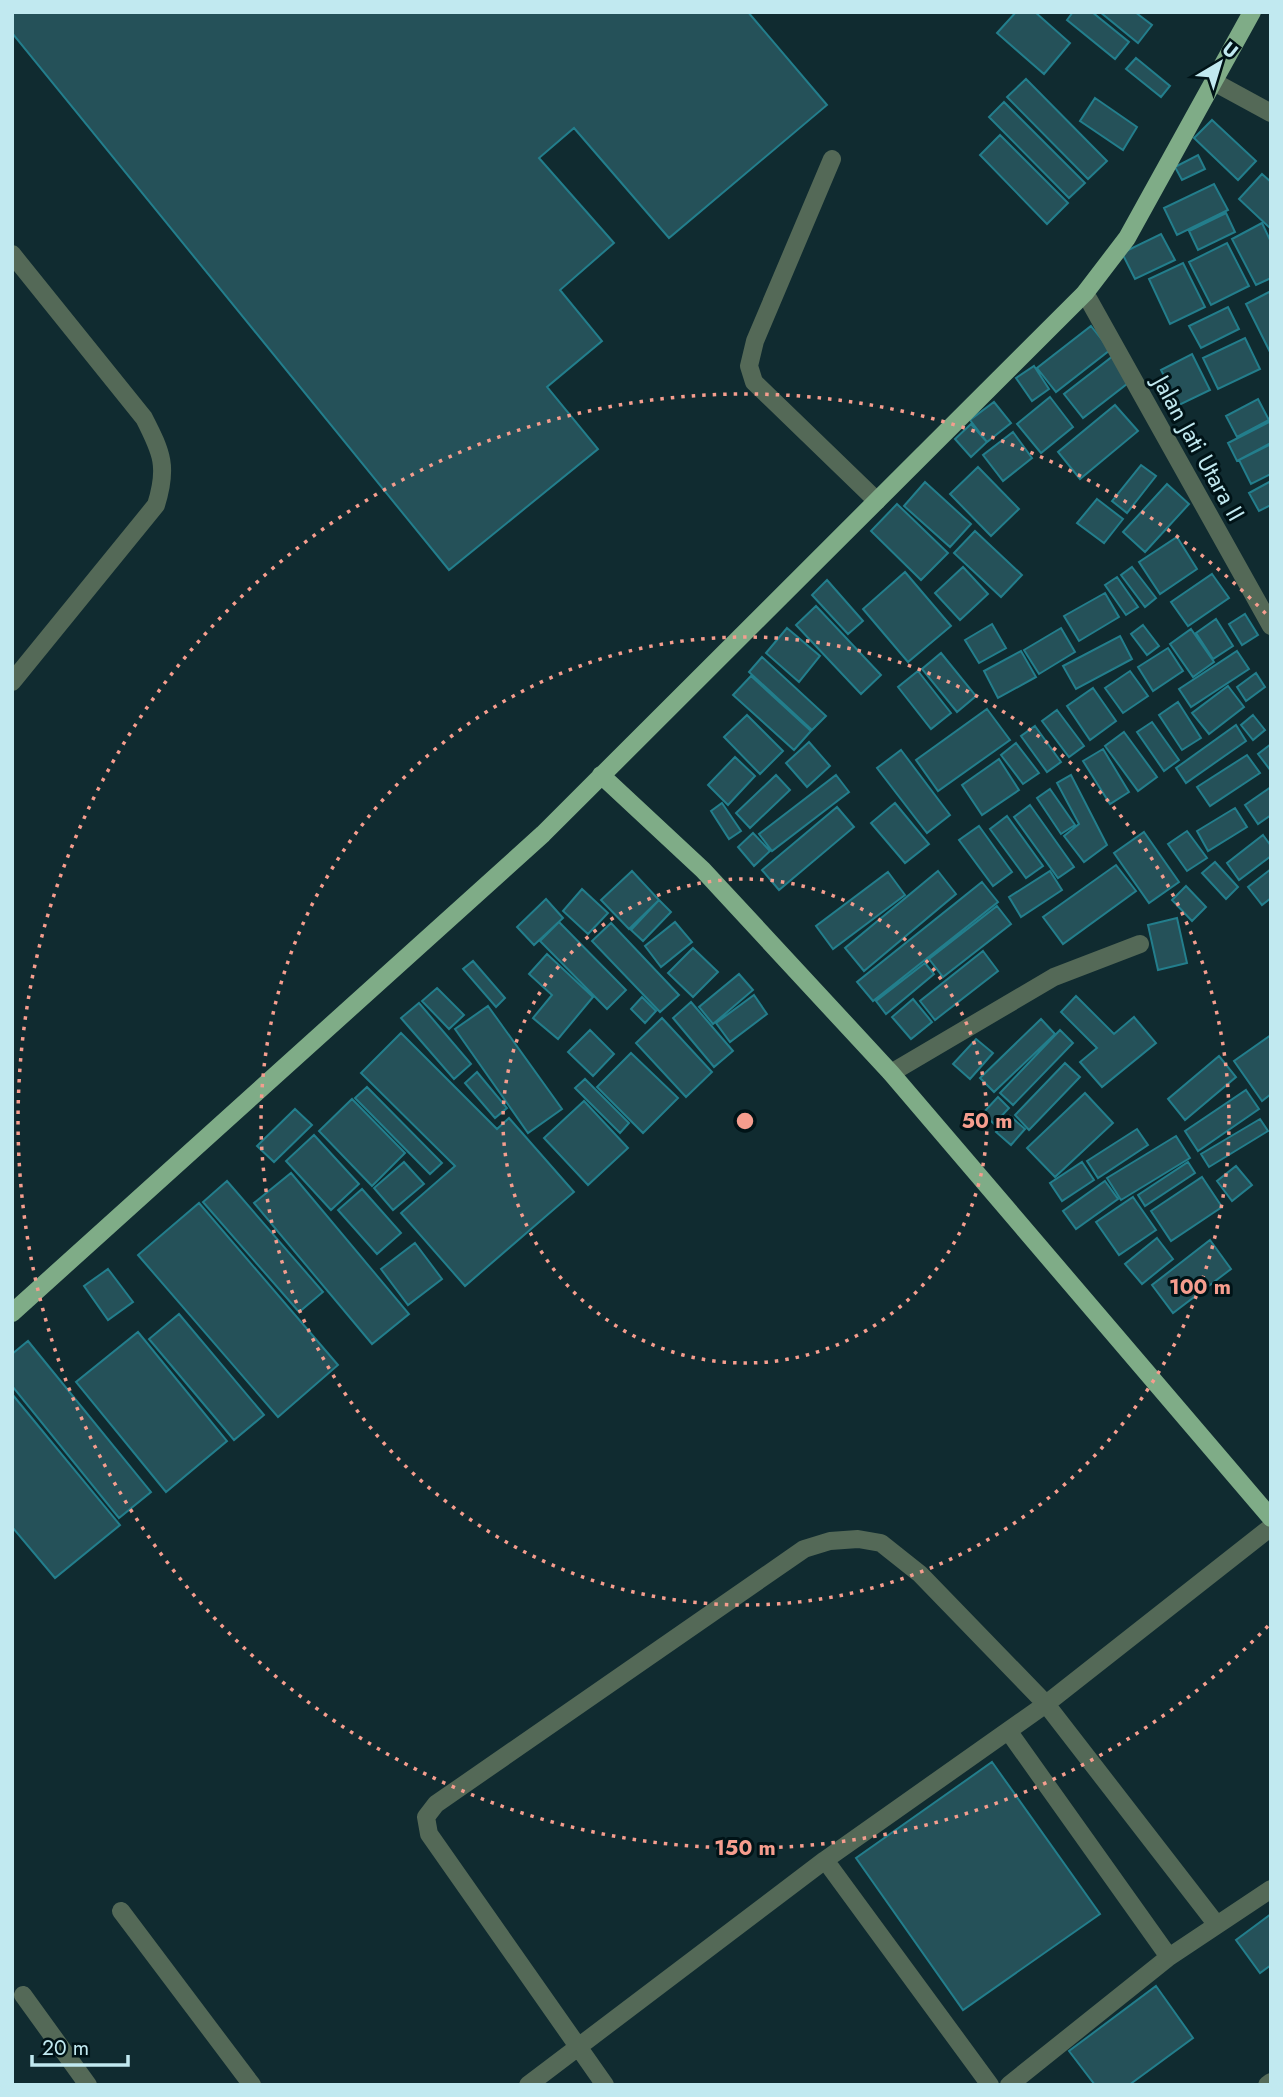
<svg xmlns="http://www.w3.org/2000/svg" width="1283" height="2097" font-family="Jost,sans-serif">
	<rect width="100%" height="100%" fill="#102b30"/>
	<path fill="#255159" stroke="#237e8c" stroke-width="2" d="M12,12h736l79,93 -158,133 -95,-110 -35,30 75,85 -54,47 42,51 -55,46 51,62 -149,121 -437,-537z
		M1016,12h19l35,31 -26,31 -47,-41z
		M1073,12h19l37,30 -14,17 -48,-39z
		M1100,12h35l17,13 -14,18z
		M1136,58l34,28 -9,11 -35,-28z
		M1026,79l81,82 -19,18 -81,-82z
		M1095,98l42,29 -14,23 -43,-29z
		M1004,102l81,81 -16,15 -80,-81z
		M1212,120l44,41 -18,19 -44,-42z
		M1000,135l68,68 -21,21 -67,-69z
		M1198,155l7,14 -23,11 -7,-13z
		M1262,174l9,8v47l-32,-30z
		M1214,184l14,26 -51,25 -13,-27z
		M1226,213l9,19 -37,18 -9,-19z
		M1262,223l9,19v36l-15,7 -24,-46z
		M1161,234l14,26 -40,19 -13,-26z
		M1227,243l22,43 -38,19 -22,-43z
		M1183,263l22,44 -35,17 -21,-45z
		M1271,291v63l-25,-50z
		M1228,307l11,22 -38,19 -12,-22z
		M1091,326l19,24 -54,42 -19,-24z
		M1245,338l15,31 -42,20 -15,-31z
		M1192,354l18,36 -31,15 -18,-35z
		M1113,356l19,24 -49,38 -19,-24z
		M1034,366l15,23 -17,12 -16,-23z
		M1050,397l23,30 -32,26 -24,-29z
		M1258,399l11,21 -32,17 -11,-21z
		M994,402l17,21 -24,19 -17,-22z
		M1115,405l23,26 -58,48 -22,-27z
		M1271,421v22l-34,18 -9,-18z
		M971,424l16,18 -16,15 -16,-18z
		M1013,432l19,26 -29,23 -20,-26z
		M1271,444v30l-20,10 -12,-24z
		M1141,465l15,11 -29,37 -15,-12z
		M978,467l41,42 -28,27 -41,-42z
		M1271,481v24l-12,6 -10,-18z
		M925,482l46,42 -21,23 -46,-41z
		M1167,484l22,20 -44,48 -22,-20z
		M1097,499l26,20 -19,24 -27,-20z
		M897,504l51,49 -27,27 -50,-49z
		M975,531l47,44 -21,22 -47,-44z
		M1177,537l20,32 -37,25 -21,-32z
		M963,567l25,27 -28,26 -25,-27z
		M1132,567l24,31 -11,9 -24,-32z
		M905,572l46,54 -43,36 -45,-53z
		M1212,574l17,24 -41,28 -17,-24z
		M1117,577l21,30 -12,8 -21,-30z
		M827,580l36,41 -15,13 -36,-39z
		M1105,593l14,24 -40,24 -15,-25z
		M816,606l65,69 -20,19 -65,-69z
		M1245,614l13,21 -16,10 -13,-21z
		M1216,619l17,27 -20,13 -17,-26z
		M992,624l14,24 -27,15 -14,-23z
		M1143,625l16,21 -12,9 -16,-21z
		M787,628l33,28 -21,26 -33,-29z
		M1061,628l14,24 -36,22 -15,-24z
		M1191,629l23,33 -21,15 -23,-33z
		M1120,636l12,23 -56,30 -13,-23z
		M1168,648l15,23 -30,20 -15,-24z
		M1021,651l15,26 -38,21 -14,-27z
		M1237,651l12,18 -58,38 -12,-18z
		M941,653l35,43 -19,16 -35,-43z
		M762,657l64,59 -14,14 -63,-58z
		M918,671l33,42 -20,16 -33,-42z
		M1130,671l18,25 -25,17 -18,-25z
		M1256,673l9,14 -19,14 -9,-14z
		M751,676l60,55 -17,19 -61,-55z
		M1228,686l16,21 -35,27 -17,-21z
		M1093,688l23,33 -26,19 -23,-34z
		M1178,702l23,36 -19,12 -23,-35z
		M987,709l23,31 -72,51 -22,-31z
		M1057,710l27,36 -15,11 -27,-36z
		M747,715l36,36 -23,23 -36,-37z
		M1253,715l12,15 -12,10 -12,-15z
		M1152,722l27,38 -15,11 -27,-39z
		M1236,725l10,16 -60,42 -10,-15z
		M1035,726l26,36 -14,10 -26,-36z
		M1124,732l33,45 -19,14 -33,-45z
		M809,742l21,24 -23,21 -21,-24z
		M1016,743l23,30 -16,11 -22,-29z
		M1271,744v27l-13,-17z
		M1103,749l26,43 -19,12 -27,-43z
		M901,750l49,65 -23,18 -50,-65z
		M1247,755l13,18 -50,33 -13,-19z
		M735,757l20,19 -27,29 -20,-20z
		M999,759l20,31 -37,25 -20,-30z
		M776,775l14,15 -40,38 -14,-15z
		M836,775l13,17 -77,59 -13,-17z
		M1071,775l36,70 -23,17 -20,-26 15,-12 -22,-41z
		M1271,787v28l-13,9 -13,-19z
		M1050,789l25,36 -14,9 -24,-36z
		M722,803l19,28 -12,8 -18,-28z
		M895,803l34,41 -24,19 -34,-40z
		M1030,805l44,62 -16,11 -44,-61z
		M837,807l17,20 -75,63 -17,-20z
		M1235,808l12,19 -39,24 -11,-20z
		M1007,816l36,50 -17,12 -36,-49z
		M979,826l33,46 -19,14 -34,-46z
		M1187,831l20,27 -20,13 -19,-27z
		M1144,832l35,50 -30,21 -35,-50z
		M753,833l17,18 -16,15 -16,-19z
		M1263,835l8,11v10l-32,24 -12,-17z
		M1215,862l23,25 -12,12 -24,-26z
		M1116,865l20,26 -73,53 -20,-27z
		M1271,869v29l-9,7 -14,-18z
		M632,871l27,29 -30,29 -28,-29z
		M938,871l18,23 -92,77 -19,-23z
		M1050,871l12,19 -41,27 -12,-20z
		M888,872l17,23 -72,54 -17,-23z
		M982,882l16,20 -125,99 -16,-19z
		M1186,886l20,21 -14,14 -20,-21z
		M582,889l26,24 -20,21 -25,-23z
		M546,899l17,19 -29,27 -17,-18z
		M659,900l12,12 -28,29 -12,-11z
		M997,906l14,18 -68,53 -14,-18z
		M1177,918l10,45 -29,7 -10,-45z
		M559,922l67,68 -19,19 -67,-68z
		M675,922l17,20 -31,25 -16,-21z
		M611,923l68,72 -19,17 -68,-71z
		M693,948l25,24 -25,25 -25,-24z
		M983,951l15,20 -63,49 -15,-19z
		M547,954l46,43 -35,42 -25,-21 19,-23 -23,-21z
		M473,961l32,37 -9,9 -33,-38z
		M925,963l9,11 -48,40 -10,-13z
		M739,974l14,16 -40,34 -14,-17z
		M437,988l27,27 -15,14 -27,-28z
		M754,995l13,19 -37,28 -14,-19z
		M1076,996l38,38 20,-17 22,26 -54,44 -22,-25 17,-14 -36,-36z
		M642,997l14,14 -11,12 -14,-14z
		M913,999l19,23 -21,17 -19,-22z
		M691,1002l42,49 -19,16 -41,-49z
		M419,1003l52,61 -17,15 -53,-61z
		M488,1006l74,103 -34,24 -73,-104z
		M662,1018l50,54 -26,25 -50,-54z
		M1041,1019l14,15 -61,58 -14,-14z
		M590,1030l24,24 -21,22 -25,-24z
		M1060,1030l13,13 -60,62 -13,-12z
		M401,1033l96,96 12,-11 65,74 -109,94 -64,-73 54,-47 -94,-93z
		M1271,1035v59l-9,7 -28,-40z
		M976,1039l17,14 -23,26 -17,-15z
		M631,1053l47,45 -35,35 -46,-46z
		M1219,1056l17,21 -51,43 -17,-21z
		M1065,1063l15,14 -51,53 -14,-15z
		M477,1072l30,36 -12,10 -30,-35z
		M585,1079l44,44 -9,10 -45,-45z
		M367,1087l75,76 -12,11 -75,-76z
		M1246,1090l13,19 -61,42 -13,-20z
		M1085,1093l28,30 -58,54 -28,-29z
		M998,1097l11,11 -15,16 -11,-11z
		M352,1099l53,54 -33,33 -53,-55z
		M584,1101l44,47 -40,37 -44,-47z
		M295,1109l17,16 -38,37 -17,-16z
		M1010,1116l15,13 -14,16 -15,-13z
		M1260,1119l8,12 -59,36 -8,-13z
		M1137,1129l11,16 -50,33 -11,-17z
		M314,1135l45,49 -28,26 -45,-49z
		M1176,1136l14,22 -69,42 -14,-22z
		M404,1162l20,22 -31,26 -19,-22z
		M1082,1162l12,18 -32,21 -12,-18z
		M1188,1162l7,11 -50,33 -7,-11z
		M1236,1166l16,19 -20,16 -15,-20z
		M291,1173l118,141 -37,30 -118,-141z
		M1202,1177l20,30 -51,34 -20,-30z
		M227,1181l96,111 -24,20 -96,-110z
		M1105,1181l13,18 -42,30 -13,-18z
		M362,1189l39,44 -24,21 -39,-44z
		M1133,1197l23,33 -37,25 -23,-33z
		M199,1203l139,162 -60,52 -140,-162z
		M1157,1238l16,21 -31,25 -17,-20z
		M1210,1240l21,29 -58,44 -21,-28z
		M415,1243l27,36 -34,26 -27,-36z
		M108,1269l25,33 -25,18 -24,-34z
		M179,1314l85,101 -30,25 -85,-101z
		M138,1332l89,109 -61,51 -90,-110z
		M28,1341l123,151 -32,26 -107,-132v-32z
		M12,1394l108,131 -65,53 -43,-51z
		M992,1762l108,152 -137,96 -107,-152z
		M1271,1914v51l-11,8 -24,-33z
		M1156,1986l37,52 -64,47h-34l-26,-34z"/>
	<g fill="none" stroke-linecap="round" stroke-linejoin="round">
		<path stroke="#546957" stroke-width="18" d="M1214,82l57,31
			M832,159l-77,182 -6,25 5,16 123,119
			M12,254l132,164c18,35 24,49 12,87l-144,177
			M1085,293l186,333
			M891,1073l163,-96 86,-33
			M1009,1732l160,225
			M825,1860l165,225
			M121,1911l131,174
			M23,1995l65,90
			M528,2085l297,-225 221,-156 225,-177
			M605,2085l-176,-251 -3,-17 10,-13 368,-255 26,-8 28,-2 23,4 39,31 126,130 171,221
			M1009,2085l160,-128 102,-68
			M1267,2085l4,-3"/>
		<path stroke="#7fac87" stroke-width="18" d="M601,775l102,95 188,203 380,445
			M12,1313l531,-479 542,-541 42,-55 125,-226"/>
	</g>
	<g fill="none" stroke="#f59d8e" stroke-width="3.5" stroke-dasharray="3.5 7">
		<circle cx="745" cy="1121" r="242"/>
		<circle cx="745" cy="1121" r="484"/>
		<path d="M1268 1626A727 727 0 1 1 1268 616"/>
	</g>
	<g text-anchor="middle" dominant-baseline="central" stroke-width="6" stroke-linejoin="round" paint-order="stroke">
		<g font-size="24" fill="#c1e9f0" stroke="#001317">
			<text transform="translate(1199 448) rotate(61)">Jalan Jati Utara II</text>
		</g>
	</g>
	<circle cx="745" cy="1121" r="10" fill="#f59d8e" stroke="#001317" stroke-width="3.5"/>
	<g font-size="21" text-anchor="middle" font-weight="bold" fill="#f59d8e" stroke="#001317" stroke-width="6" stroke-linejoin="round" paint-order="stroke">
		<text x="987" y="1128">50 m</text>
		<text x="1200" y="1294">100 m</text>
		<text x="745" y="1855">150 m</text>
	</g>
	<rect width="1283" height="2097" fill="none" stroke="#c1e9f0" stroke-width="28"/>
	<g transform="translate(1220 63) rotate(38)" stroke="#001317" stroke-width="5" paint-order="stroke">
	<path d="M0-5L12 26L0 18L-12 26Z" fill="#c1e9f0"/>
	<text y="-10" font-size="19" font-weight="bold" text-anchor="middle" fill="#c1e9f0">U</text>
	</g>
	<path d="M32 2055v10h96v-10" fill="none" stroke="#c1e9f0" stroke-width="3.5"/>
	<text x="42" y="2055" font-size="21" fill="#c1e9f0" stroke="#001317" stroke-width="5" paint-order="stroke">20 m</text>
</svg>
